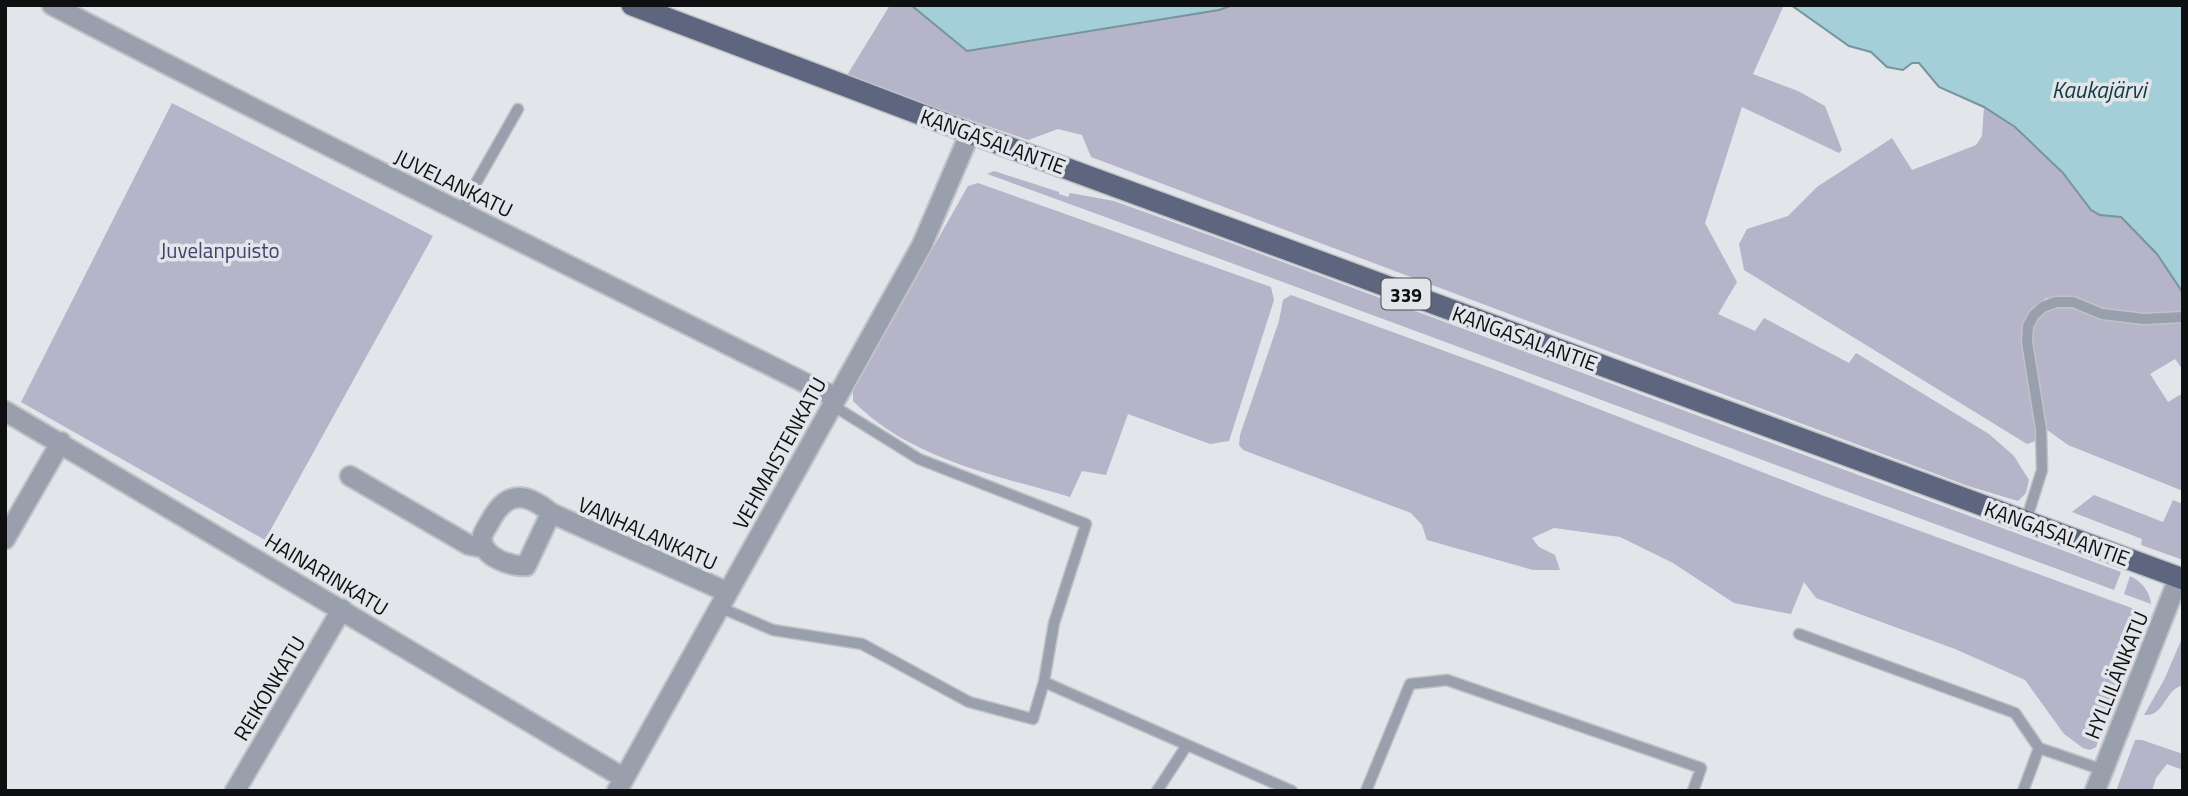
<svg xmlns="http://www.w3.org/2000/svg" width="2188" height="796" font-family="'Titillium Web',sans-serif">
	<rect width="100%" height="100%" fill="#e2e5e9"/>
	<path fill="#b5b4c9" d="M890,5h21l56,46 252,-41 14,-5h551l-31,69 45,17 27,15 17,44 -3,3 -97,-46 -37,116 32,59 -19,32 37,17 9,-13 85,45 7,-10 133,81 25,22 15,24 -3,13 -8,8 -50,-15 -877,-329 -9,-22 -24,-6 -30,11 -182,-63z
		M172,103l261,133 -168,304 -244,-138z
		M1984,107l37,25 42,41 28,37 9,5 21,2 36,37 26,39v77l-8,-11 -25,15 18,28 15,-9v98l-115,-46 -22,-16 -14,-89 4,-21 16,-11 25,-2 61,8 -32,-5 -31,-12 -29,1 -21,20 -3,22 15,93 -2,8 -8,3 -283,-174 -5,-26 8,-15 41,-13 29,-29 75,-49 20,32 64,-25 6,-9z
		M994,171l65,21v2l9,3 2,-4 44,8 120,43 887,328 -7,18c-376,-138 -750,-280 -1127,-416z
		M978,183l293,104 3,13 -45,141 -19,3 -82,-30 -22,61 -24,-4 -12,26c-75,-22 -160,-38 -217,-96v-12l115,-203z
		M1291,295l214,78 319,123 316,115 2,8 -3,16 -43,112 -6,3 -7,-2 -19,-14 -39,-54 -70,-31 -139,-51 -12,-16 -13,32 -57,-11 -61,-40 -53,-26 -66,-9 -22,10 7,9 16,8 5,15h-27l-106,-30 -5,-15 -11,-12 -168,-63 -4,-5 1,-10 39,-114 4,-21z
		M2094,495l69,27 10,-22 10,4v56l-42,-15 1,-6 -70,-27z
		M2130,576c11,5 20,15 21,28l-27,-10z
		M2183,636v49c-19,5 -18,32 -39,30l20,-35z
		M2135,740h7l41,14v16l-16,-6 -11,14 -4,13h-36z"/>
	<path fill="#a4ced8" stroke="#77959c" stroke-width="2" d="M911,5h322l-14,5 -252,41z
		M1791,5h392v288l-26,-39 -36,-37 -21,-2 -9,-5 -28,-37 -48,-46 -31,-20 -45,-20 -20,-24h-7l-9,7 -16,-3 -16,-15 -22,-6z"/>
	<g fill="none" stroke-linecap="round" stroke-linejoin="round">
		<g stroke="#c0c3c6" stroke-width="13">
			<path id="service" d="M460,211l58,-102
				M832,405l87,54 167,65 -32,99 -10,59 248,109
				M2026,521l16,-51 -1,-41 -14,-87 1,-16 6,-11 9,-8 13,-5h17l29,12 42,5 39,-2
				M719,607l54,23 89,14 107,58 64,17 11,-37
				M1799,634l216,79 24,35 -16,43
				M2039,748l64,22
				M1157,791l30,-46
				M1366,791l44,-107 37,-4 254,88 -8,23"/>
		</g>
		<g stroke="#c0c3c6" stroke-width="23">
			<path id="minor" d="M52,5c255,133 514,258 771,387l14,4
				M5,411l619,367
				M350,476l119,69 16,3
				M551,513l-25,53c-15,0 -44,-8 -44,-28 1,-7 7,-14 10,-20 17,-29 36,-24 59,-5l176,79
				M5,539l56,-97
				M235,791l107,-182
				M617,791l305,-546 48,-112
				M2095,791l84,-214"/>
		</g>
		<g stroke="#c0c3c6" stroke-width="24">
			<path id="primary" d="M632,5l338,128 1213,446"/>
		</g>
		<use href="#service" stroke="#9a9fad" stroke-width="10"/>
		<use href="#minor" stroke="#9a9fad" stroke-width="19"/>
		<use href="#primary" stroke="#5d667e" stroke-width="21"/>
	</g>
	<g text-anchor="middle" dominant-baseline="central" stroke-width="7" stroke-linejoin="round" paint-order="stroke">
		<rect fill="#e2e5e9" stroke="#4e4f51" stroke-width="2" x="1381.5" y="278.5" width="49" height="31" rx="5"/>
		<g font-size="19" font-weight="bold" fill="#0e0f10">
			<text x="1406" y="294">339</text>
		</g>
		<g font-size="21" fill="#0e0f10" stroke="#e2e5e9">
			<text transform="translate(993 141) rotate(20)">KANGASALANTIE</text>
			<text transform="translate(454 183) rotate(26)">JUVELANKATU</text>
			<text transform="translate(1525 338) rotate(20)">KANGASALANTIE</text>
			<text transform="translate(779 453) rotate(-61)">VEHMAISTENKATU</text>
			<text transform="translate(648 533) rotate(24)">VANHALANKATU</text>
			<text transform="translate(2057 533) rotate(20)">KANGASALANTIE</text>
			<text transform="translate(327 574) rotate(31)">HAINARINKATU</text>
			<text transform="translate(2116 675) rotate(-68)">HYLLILÄNKATU</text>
			<text transform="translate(269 688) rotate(-59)">REIKONKATU</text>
		</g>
		<g font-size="21" fill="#45406e" stroke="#e2e5e9">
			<text x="220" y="250">Juvelanpuisto</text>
		</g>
		<g font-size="23" font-style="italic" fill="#133b43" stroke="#e2e5e9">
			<text x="2099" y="89">Kaukajärvi</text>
		</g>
	</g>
	<rect width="2188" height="796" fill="none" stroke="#0e0f10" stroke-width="14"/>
</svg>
